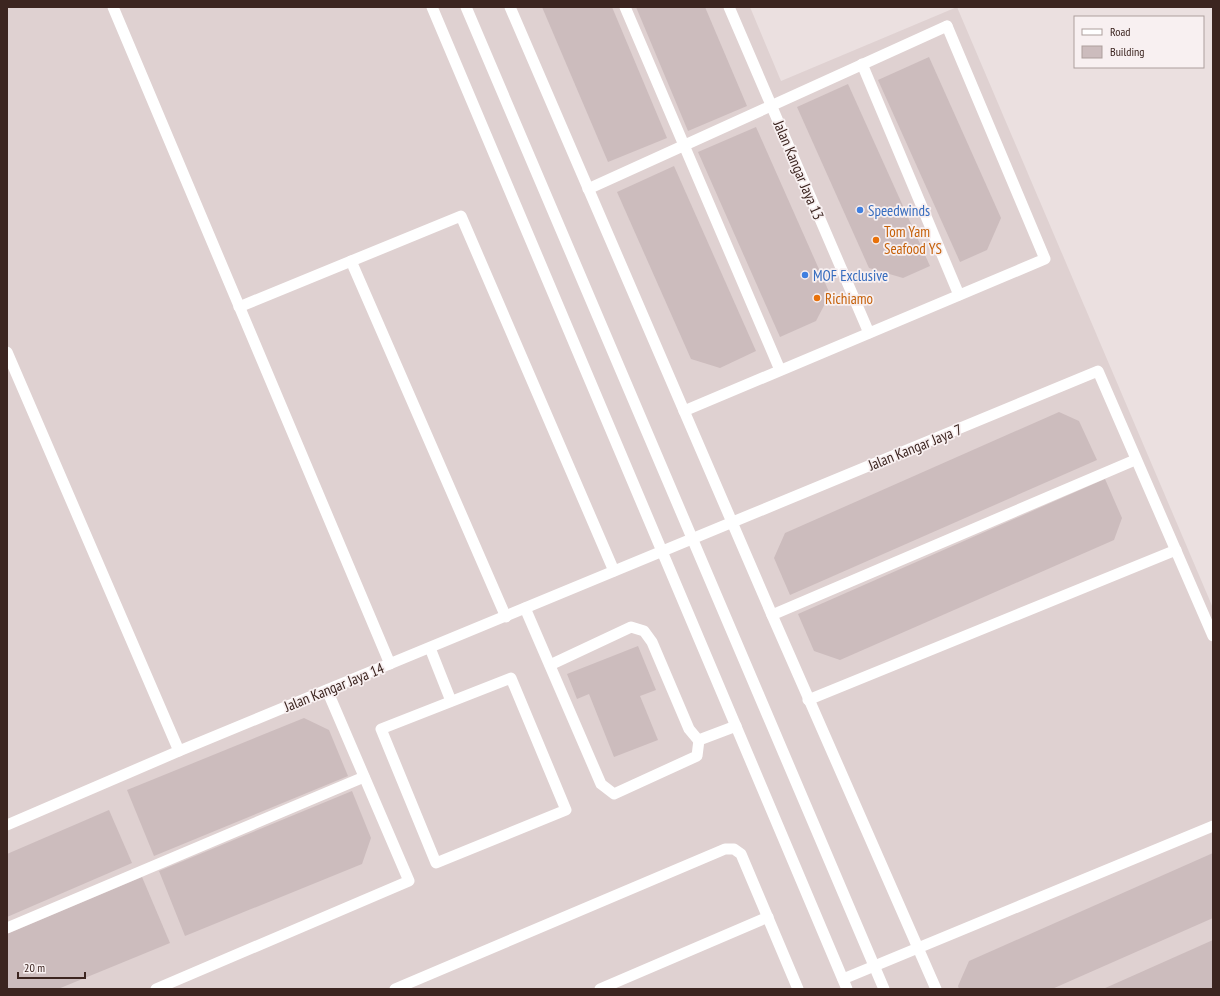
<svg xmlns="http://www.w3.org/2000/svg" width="1220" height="996" font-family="'PT Sans Narrow',sans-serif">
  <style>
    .built { fill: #dfd1d1 }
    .building { fill: #ccbcbd }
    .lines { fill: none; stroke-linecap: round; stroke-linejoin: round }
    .service { stroke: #fff; stroke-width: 11 }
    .minor { stroke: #fff; stroke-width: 11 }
    .shop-dot { fill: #3f7fe0; stroke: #f8f0f1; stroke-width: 1.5 }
    .food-dot { fill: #e8710a; stroke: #f8f0f1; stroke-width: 1.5 }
    .labels { text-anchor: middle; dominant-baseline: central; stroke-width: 3.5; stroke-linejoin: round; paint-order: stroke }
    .street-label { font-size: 15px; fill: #3c2520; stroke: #f8f0f1 }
    .shop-label { font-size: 15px; fill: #366cbe; stroke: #f8f0f1; text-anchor: start }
    .food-label { font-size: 15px; fill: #c56008; stroke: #f8f0f1; text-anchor: start }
  </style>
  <rect width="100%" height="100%" fill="#ebe0e0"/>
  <polygon class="built" points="7,7 750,7 781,81 957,7 1213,608 1213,989 7,989"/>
  <g class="building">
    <polygon points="542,7 612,7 667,138 608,162"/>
    <polygon points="636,7 705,7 747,106 688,131"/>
    <polygon points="929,57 1001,218 987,250 960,262 878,80"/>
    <polygon points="848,84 930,266 903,278 869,268 797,107"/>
    <polygon points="756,127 830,294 816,321 780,337 698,152"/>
    <polygon points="674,166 756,351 720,368 691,359 617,192"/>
    <polygon points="1059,412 1079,421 1097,460 790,595 774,558 785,533"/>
    <polygon points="1105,479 1122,518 1114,540 840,660 814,651 798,614"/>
    <polygon points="638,646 656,690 640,696 658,740 614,757 589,694 577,699 567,674"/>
    <polygon points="304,718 329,730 348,776 154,856 127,790"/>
    <polygon points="352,791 371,838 362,864 185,936 159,871"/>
    <polygon points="109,810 132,863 7,917 7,854"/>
    <polygon points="1213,853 1213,918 1052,989 959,989 958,986 969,961"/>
    <polygon points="142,877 170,943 58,989 7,989 7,934"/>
    <polygon points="1213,940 1213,989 1103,989"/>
  </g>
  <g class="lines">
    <g class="service">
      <polyline points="625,7 780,370"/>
      <polyline points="862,64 959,295"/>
      <polyline points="588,189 947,26"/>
      <polyline points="351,261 506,617"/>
      <polyline points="525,608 601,784 614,794 697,756 699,740 736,726"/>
      <polyline points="772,615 1135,460"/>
      <polyline points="430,648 451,701"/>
      <polyline points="550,665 631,627 644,631 652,642 689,729 699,741"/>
      <polygon points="511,678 566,810 436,863 381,729"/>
      <polyline points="7,928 364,777"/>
      <polyline points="395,989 725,849 734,849 741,854 798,989"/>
      <polyline points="600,989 768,917"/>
    </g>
    <g class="minor">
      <polyline points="113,7 390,664"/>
      <polyline points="432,7 847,989"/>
      <polyline points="466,7 884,989"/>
      <polyline points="510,7 772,615 936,989"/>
      <polyline points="729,7 869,333"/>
      <polyline points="239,307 461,216 614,571"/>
      <polyline points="7,352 179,751"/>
      <polyline points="684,411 1045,259 947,26"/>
      <polyline points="808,700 1176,550"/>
      <polyline points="7,825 179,751 1098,371 1213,636"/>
      <polyline points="843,979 1213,826"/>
      <polyline points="156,989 409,881 327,690"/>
    </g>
  </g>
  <g class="shop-dot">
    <circle cx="860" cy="210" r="4"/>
    <circle cx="805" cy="275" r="4"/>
  </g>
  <g class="food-dot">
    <circle cx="876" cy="240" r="4"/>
    <circle cx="817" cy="298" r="4"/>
  </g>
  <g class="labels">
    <g class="street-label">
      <text transform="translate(799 170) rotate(67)">Jalan Kangar Jaya 13</text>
      <text transform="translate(915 447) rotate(-22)">Jalan Kangar Jaya 7</text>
      <text transform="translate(334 687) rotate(-22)">Jalan Kangar Jaya 14</text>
    </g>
    <g class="shop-label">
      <text x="868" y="210">Speedwinds</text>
      <text x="813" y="275">MOF Exclusive</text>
    </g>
    <g class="food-label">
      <text x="884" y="231">Tom Yam<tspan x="884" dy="17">Seafood YS</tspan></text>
      <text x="825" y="298">Richiamo</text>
    </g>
  </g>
  <rect width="1220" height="996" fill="none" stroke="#3c2520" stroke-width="16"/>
  <rect x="1074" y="16" width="130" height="52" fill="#f8f0f1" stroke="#ad9f9d"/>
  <rect x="1082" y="29" width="20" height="6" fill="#ffffff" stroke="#ad9f9d"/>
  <text x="1110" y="36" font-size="12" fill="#3c2520">Road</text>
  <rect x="1082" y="46" width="20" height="12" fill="#ccbcbd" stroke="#ad9f9d"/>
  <text x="1110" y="56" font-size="12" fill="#3c2520">Building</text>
  <path d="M18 972v6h67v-6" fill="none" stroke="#3c2520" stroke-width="2"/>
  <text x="24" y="972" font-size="12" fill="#3c2520" stroke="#f8f0f1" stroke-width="3" paint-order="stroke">20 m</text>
</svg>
